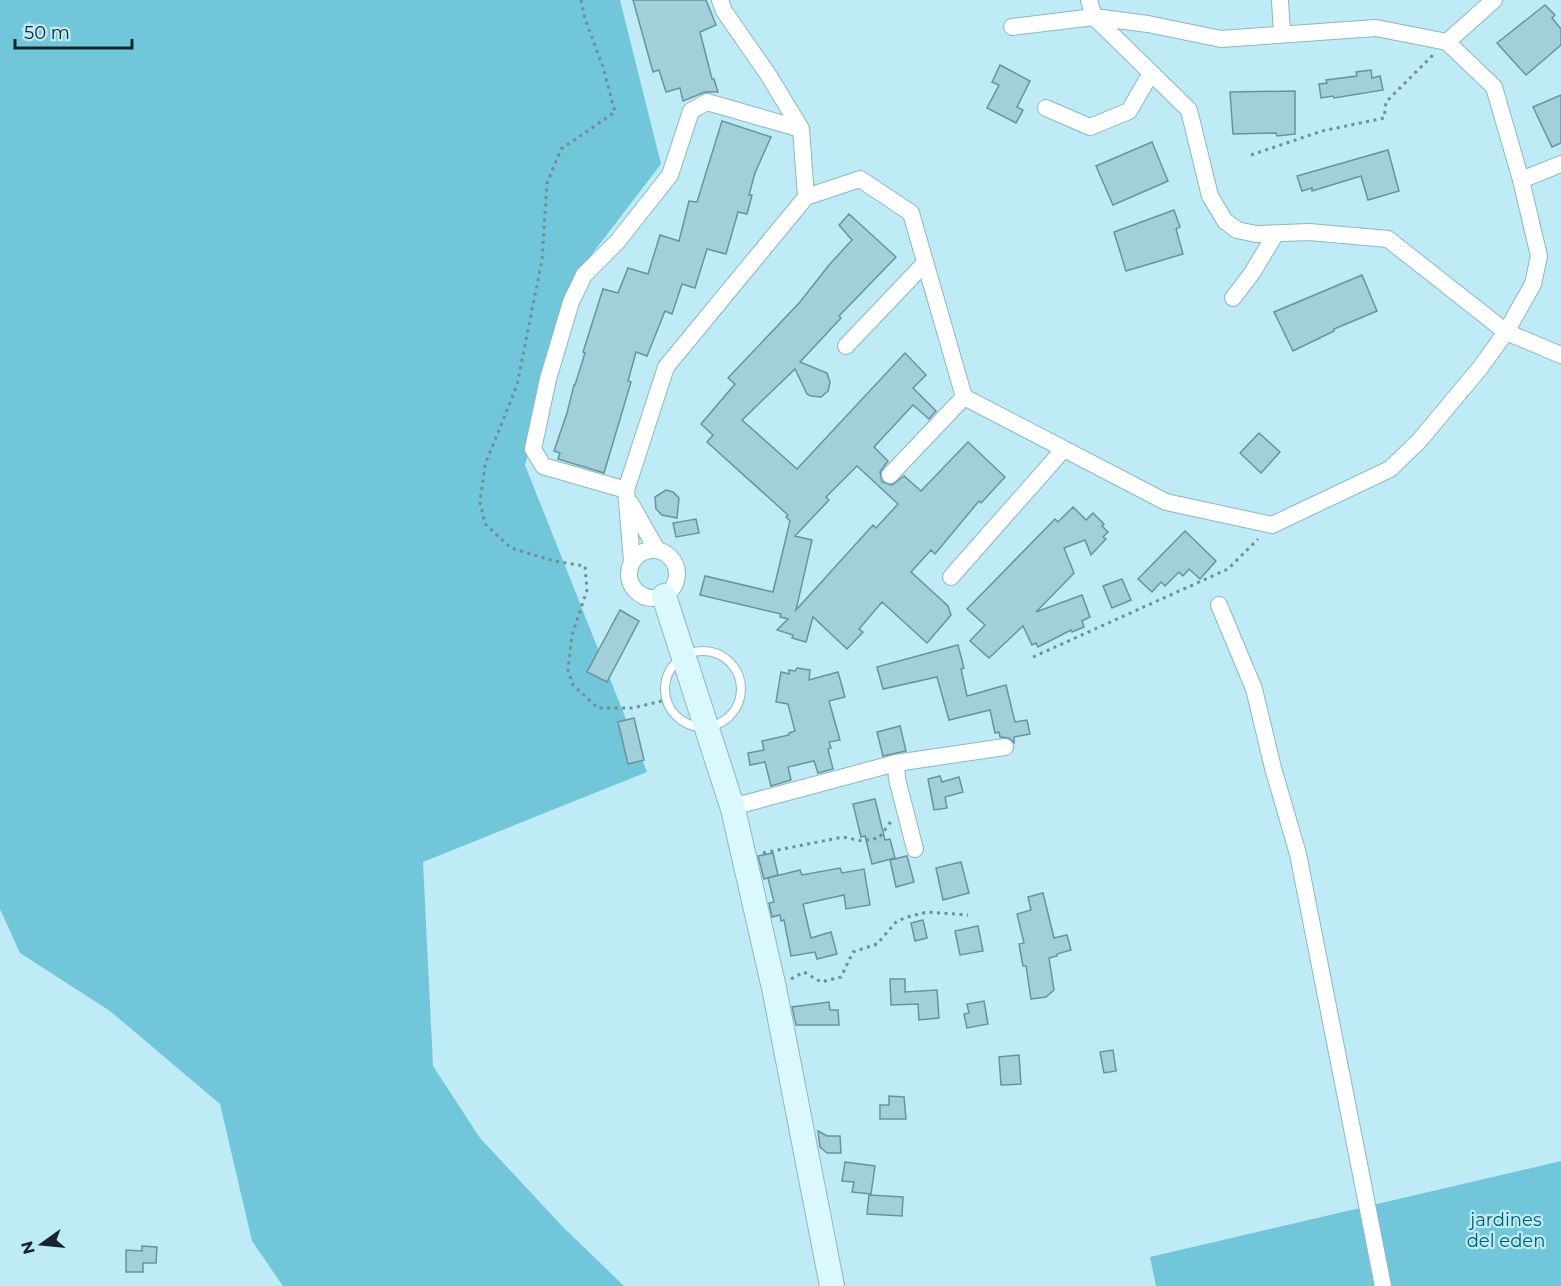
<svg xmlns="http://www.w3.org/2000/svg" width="1561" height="1286" font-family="Montserrat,sans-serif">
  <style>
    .green { fill: #71c6d9 }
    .building { fill: #a2cfd9; stroke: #69939e; stroke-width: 1.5; fill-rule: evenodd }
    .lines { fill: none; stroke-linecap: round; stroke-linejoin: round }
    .lane-casing { stroke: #8cb8c3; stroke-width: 10 }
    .street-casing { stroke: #8cb8c3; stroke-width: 18 }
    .secondary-casing { stroke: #8cb8c3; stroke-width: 26 }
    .path { stroke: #6f8f97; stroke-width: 3; stroke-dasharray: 3 4.5; stroke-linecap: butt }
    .lane { stroke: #fff; stroke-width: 8 }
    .street { stroke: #fff; stroke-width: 16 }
    .secondary { stroke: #daf8fe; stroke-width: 24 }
    .labels { text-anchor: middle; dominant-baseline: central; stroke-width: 4.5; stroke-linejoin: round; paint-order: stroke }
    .park-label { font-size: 18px; fill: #005f6f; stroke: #beebf6 }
  </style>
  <rect width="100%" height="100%" fill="#beebf6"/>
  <g class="green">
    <polygon points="0,0 620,0 661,164 579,271 525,465 647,772 423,862 433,1066 480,1138 563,1227 624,1286 283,1286 252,1241 220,1104 110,1011 20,953 0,909"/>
    <polygon points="1561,1161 1561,1286 1156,1286 1150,1257"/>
  </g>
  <g class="building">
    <polygon points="633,0 706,0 716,25 700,32 712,79 714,79 718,92 705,92 683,101 680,88 666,92 659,70 653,72"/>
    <polygon points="1545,5 1555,15 1552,18 1561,29 1561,45 1526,75 1497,43"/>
    <polygon points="1000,65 1030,81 1017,107 1023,110 1016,123 987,108 999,85 992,82"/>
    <polygon points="1371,70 1372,78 1380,76 1383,90 1334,98 1333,96 1321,98 1319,84 1327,83 1326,80 1357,76 1356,72"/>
    <polygon points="1295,91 1295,134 1277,136 1276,133 1233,134 1230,92"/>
    <polygon points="1561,95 1561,143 1552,147 1533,107"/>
    <polygon points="722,121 771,137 755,173 749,195 752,195 747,214 738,212 726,254 707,249 695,288 682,284 672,314 665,311 647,356 636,352 628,381 631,382 604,473 558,459 560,453 554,451 567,413 574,385 575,385 585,353 583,352 603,289 618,293 628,268 648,274 660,235 679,241 689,201 697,202"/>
    <polygon points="1152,142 1168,181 1113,205 1096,166"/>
    <polygon points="1388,150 1399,191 1368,200 1361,176 1312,191 1312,188 1302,191 1297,176"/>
    <polygon points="1174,210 1180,227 1176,229 1183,254 1126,271 1114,232"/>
    <path d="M849,214L896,257L839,316L841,318L800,362L827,373L830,382L828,391L821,397L811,396L807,394L795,369L742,420L797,469L905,353L926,375L913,388L936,411L929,419L913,405L874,447L888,461L880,472L882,482L892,485L904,476L921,491L968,442L1005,477L981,503L979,501L935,554L931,550L911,572L948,606L951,615L927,643L882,602L859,629L863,632L847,649L813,617L806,642L792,638L793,635L777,630L788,619L780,617L781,614L700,595L705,576L773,592L790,521L786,517L788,515L707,442L713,435L701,424L735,384L728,378L800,302L829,265L852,240L839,225ZM857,466L898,504L876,528L873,525L796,610L812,540L795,536L829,500L826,497Z"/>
    <polygon points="1362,275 1377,311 1334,329 1334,331 1293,351 1274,312"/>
    <polygon points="1259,433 1280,452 1261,473 1240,453"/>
    <polygon points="666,490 673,492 679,498 677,518 662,515 656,509 655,497"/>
    <polygon points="1073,507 1086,520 1093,513 1104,524 1102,526 1108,532 1103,537 1106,539 1091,555 1085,540 1064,548 1074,573 1036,612 1082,595 1090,617 1082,621 1084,627 1072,632 1071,630 1038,647 1036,643 1032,645 1023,626 989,658 970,641 985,625 967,609 1055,519 1058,522"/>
    <polygon points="696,519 699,533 676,537 673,523"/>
    <polygon points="1185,531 1216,561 1200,579 1189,569 1183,576 1179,572 1165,586 1161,582 1152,592 1138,579"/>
    <polygon points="1122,579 1131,600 1112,608 1103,586"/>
    <polygon points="620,610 639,621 607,682 587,672"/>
    <polygon points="958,645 964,668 961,669 967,696 1006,685 1015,722 1027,720 1030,734 1014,737 1014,743 1009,738 1000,737 999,732 995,733 990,710 949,720 937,677 883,689 877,667"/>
    <polygon points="797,668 810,670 809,680 838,672 845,697 829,701 840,740 829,742 831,748 828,749 833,769 818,773 814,761 788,767 791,780 771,786 765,762 750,765 748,753 764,750 762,741 789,735 789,733 795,731 788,704 776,702 781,672 789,674 789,670 795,671"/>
    <polygon points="634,718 644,760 628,764 618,722"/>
    <polygon points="900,726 906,751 883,756 877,732"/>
    <polygon points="940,776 942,782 959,777 963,792 945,797 947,808 934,810 928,779"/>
    <polygon points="875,799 885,840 890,839 895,858 872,864 865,836 861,837 853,804"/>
    <polygon points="773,853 778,875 764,879 758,856"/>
    <polygon points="907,856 914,882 896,887 890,860"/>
    <polygon points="961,862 969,893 943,900 936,868"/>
    <polygon points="840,868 842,873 864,869 870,905 846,909 844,895 803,904 811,938 831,932 837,954 817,959 815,952 791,956 784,920 781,921 780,915 772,917 769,903 774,902 768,878 800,870 802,875"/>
    <polygon points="1043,893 1054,938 1067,935 1071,950 1057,954 1057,956 1049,958 1054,990 1046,997 1031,999 1026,966 1023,966 1019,944 1024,943 1017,914 1031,910 1028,897"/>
    <polygon points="923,920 927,938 915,941 911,923"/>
    <polygon points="978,926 983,951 960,955 955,931"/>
    <polygon points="890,979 905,979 905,992 937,990 939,1018 919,1020 918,1004 891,1005"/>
    <polygon points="984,1001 988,1024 967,1028 964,1014 969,1013 967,1004"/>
    <polygon points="829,1002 830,1010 838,1010 839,1025 796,1025 792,1007"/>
    <polygon points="1113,1050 1116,1071 1104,1073 1100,1052"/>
    <polygon points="1019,1055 1021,1084 1001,1085 999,1057"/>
    <polygon points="889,1096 904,1097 906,1119 880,1119 880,1105 889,1105"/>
    <polygon points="818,1131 827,1136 840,1136 841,1153 827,1153 820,1147"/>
    <polygon points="845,1162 875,1166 871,1194 852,1192 854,1182 842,1181"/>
    <polygon points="869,1195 903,1197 902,1216 867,1214"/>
    <polygon points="142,1246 157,1247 156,1263 143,1263 143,1272 126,1272 126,1250 142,1251"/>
  </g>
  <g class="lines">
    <g class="lane-casing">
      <circle id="lane" cx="703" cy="689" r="38"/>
    </g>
    <g class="street-casing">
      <g id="street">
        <polyline points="720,0 724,11 769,76 801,129 806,197"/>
        <polyline points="1089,0 1094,17 1189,110 1210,196 1225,221 1237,230 1256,234 1309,232 1388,239 1506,332 1561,355"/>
        <polyline points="1280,0 1282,34"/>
        <polyline points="1447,42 1494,0"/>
        <polyline points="1046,108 1090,127 1129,111 1151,73"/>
        <polyline points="1521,180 1561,164"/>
        <polyline points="1233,298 1252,273 1275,235"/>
        <polyline points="846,346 925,263"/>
        <polyline points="890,475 964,397"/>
        <polyline points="626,490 543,466 533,449 548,379 571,302 584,275 617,242 670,175 691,111 707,102 801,129"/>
        <polyline points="631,504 657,550"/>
        <circle cx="653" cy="574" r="24"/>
        <polyline points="632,561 626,490 666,367 806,197 860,179 911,213 964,397 1166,502 1272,525 1390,469 1419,441 1480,368 1506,332 1533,284 1539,256 1521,180 1494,87 1447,42 1376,28 1221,39 1148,24 1094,17 1012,27"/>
        <polyline points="951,577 1063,450"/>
        <polyline points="1219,605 1254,689 1273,768 1298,854 1383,1286"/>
        <polyline points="896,763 897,779 915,849"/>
        <polyline points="732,807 896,763 1005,747"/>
      </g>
    </g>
    <g class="secondary-casing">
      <polyline id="secondary" points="664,596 733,809 774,988 832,1286"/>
    </g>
    <g class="path">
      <polyline points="581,0 585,19 603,67 615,112 561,149 547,183 542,260 517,385 485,465 480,502 485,524 511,548 554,561 585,566 587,590 572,635 568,670 573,685 598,708 633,708 666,700"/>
      <polyline points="1251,155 1322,131 1384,118 1386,102 1433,55"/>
      <polyline points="1033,657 1228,569 1258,539"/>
      <polyline points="763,853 843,837 862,841 879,838 892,820"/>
      <polyline points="791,979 804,972 821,982 841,977 853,952 877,944 897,921 911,916 927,912 968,915"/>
    </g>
    <use href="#lane" class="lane"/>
    <use href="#street" class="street"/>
    <use href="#secondary" class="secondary"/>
  </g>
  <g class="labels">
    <g class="park-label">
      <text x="1506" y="1220">jardines<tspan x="1506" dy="21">del eden</tspan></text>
    </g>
  </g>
  <g transform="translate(42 1244) rotate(255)" stroke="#beebf6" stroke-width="4.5" paint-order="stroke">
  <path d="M0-4.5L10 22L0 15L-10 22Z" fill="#14262a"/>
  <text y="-9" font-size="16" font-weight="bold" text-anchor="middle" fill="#14262a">N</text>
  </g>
  <path d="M15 39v9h117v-9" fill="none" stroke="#14262a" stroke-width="3"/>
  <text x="24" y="39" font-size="18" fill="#14262a" stroke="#beebf6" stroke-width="4.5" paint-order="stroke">50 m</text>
</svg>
